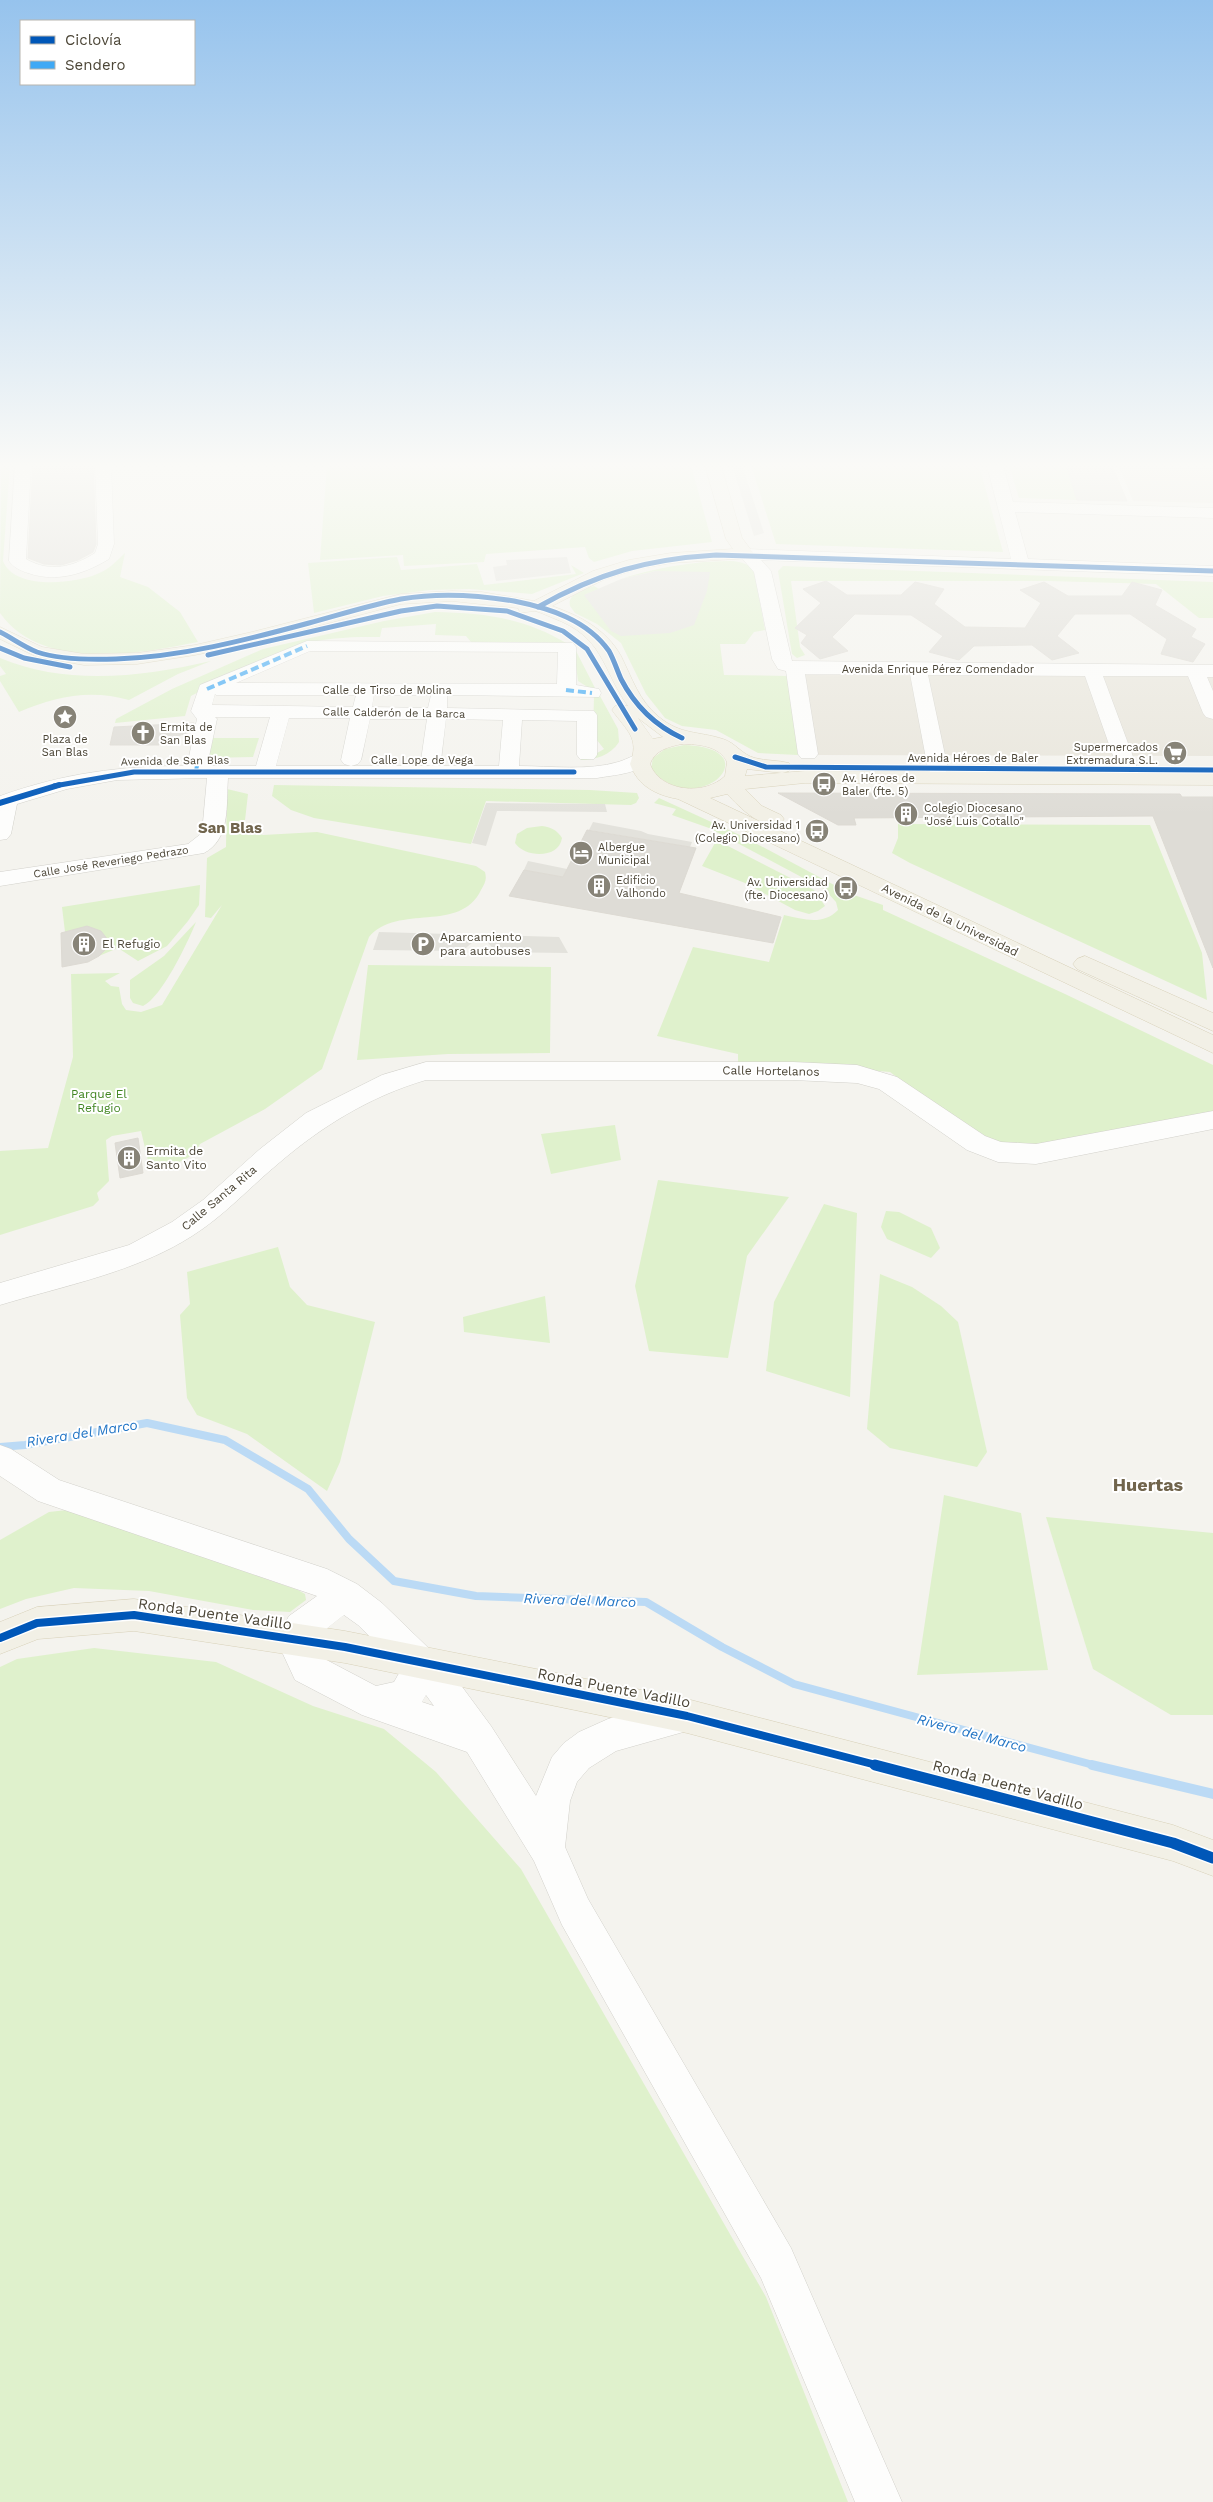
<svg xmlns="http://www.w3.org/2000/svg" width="1213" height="2502" font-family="'Work Sans',sans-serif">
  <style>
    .residential { fill: #e8e5db }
    .green { fill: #dff1cc }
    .parking { fill: #e3e2dc }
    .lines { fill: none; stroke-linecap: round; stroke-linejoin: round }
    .stream-far1 { stroke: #bbdaf5; stroke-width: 8 }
    .stream { stroke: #bbdaf5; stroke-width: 10 }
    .building { fill: #dedcd6; stroke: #dddad3 }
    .minor-casing { stroke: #d2d1cb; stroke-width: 1 }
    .major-casing { stroke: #d8d1b9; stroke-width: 1 }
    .minor { fill: #fdfdfc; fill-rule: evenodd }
    .major { fill: #f2f0e6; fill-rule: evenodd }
    .quiet { stroke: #3fa9f5; stroke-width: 4; stroke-dasharray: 8 4; stroke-linecap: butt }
    .cycleway-far3-casing { stroke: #fff; stroke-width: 7 }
    .cycleway-far2-casing { stroke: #fff; stroke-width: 9 }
    .cycleway-far1-casing { stroke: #fff; stroke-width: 11 }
    .cycleway-casing { stroke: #fff; stroke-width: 14 }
    .cycleway-far3 { stroke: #0057b8; stroke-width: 5 }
    .cycleway-far2 { stroke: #0057b8; stroke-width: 6 }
    .cycleway-far1 { stroke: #0057b8; stroke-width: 8 }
    .cycleway { stroke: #0057b8; stroke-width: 11 }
    .labels { text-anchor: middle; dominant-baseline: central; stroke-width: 4; stroke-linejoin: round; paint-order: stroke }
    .far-street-label { font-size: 11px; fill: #4c4637; stroke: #fff }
    .far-poi-label { font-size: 11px; fill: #4c4637; stroke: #fff; text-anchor: start }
    .street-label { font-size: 12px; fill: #4c4637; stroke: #fff }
    .poi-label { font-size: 12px; fill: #4c4637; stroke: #fff; text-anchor: start }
    .park-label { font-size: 12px; fill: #428622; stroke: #fff }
    .water-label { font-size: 14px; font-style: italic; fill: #2376c6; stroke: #fff }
    .far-district-label { font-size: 15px; font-weight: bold; fill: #71654d; stroke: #fff }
    .near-street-label { font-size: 15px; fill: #4c4637; stroke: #fff }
    .district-label { font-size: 18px; font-weight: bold; fill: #71654d; stroke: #fff }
  </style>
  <rect width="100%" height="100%" fill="#f4f3ee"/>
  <g class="residential">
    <polygon points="1119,466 1213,468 1213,503 1133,501"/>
    <polygon points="804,675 1213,676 1213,756 816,755"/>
  </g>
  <g class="green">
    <path d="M1,465H10L3,561C14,590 74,584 97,574C108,570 117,561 125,553L120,577L148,587L180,612L198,642C138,654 42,672 0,613Z"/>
    <polygon points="327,465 691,465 712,542 632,551 594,562 589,558 585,547 486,554 484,562 404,566 403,555 320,560"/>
    <polygon points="751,465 979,465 1003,552 776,544"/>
    <polygon points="1009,465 1066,465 1077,500 1019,498"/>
    <polygon points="397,557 401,570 477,564 484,585 576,574 571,565 584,573 532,594 469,589 430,590 383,596 314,613 308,563"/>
    <path d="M704,562C719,562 743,557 754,570L765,630L754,632L745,644H720L724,675L789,676L798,755L758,753L716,730L682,726L665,718L646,694L621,643L597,624L575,613L570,606C567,593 584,590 594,586L599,589L585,595L656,571L621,579C648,570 675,565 704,562Z"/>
    <polygon points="783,566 1213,582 1213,618 1199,618 1156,584 1048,581 791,581 800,647 805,655 797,658 792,654 778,571"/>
    <path d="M435,612C486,613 524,618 568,644L471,642L466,636L435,635L436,624L382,628L380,637C355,637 329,637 304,644C265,656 227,678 191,696L185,716L115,723L116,719L172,689L263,649L384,621Z"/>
    <polygon points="576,651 595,688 589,688 578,681 576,666 571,663"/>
    <path d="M0,658C67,686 142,677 211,661L178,674L129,700C91,689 55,696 19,712L0,681V676L6,674L0,666Z"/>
    <path d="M594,696H600L618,729L619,742C611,755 595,760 581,760V758L592,756L604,749L593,735Z"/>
    <polygon points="208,738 259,738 253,757 206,758"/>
    <path d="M684,745C773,748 697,823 651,769L653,758L665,749Z"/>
    <polygon points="274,785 590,790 637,793 639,798 636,803 631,805 486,801 471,844 314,818 291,810 272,796"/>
    <path d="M227,789L248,794L244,829L263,835L317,832L476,866L485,872C487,880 485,883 481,890C460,934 398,903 369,937L322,1069L265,1109L200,1144C192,1163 167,1165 150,1169L141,1131L112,1136L106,1140L109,1181L97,1193L99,1200L93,1206L0,1235V1151L48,1148L73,1057L71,974L120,973L105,981L111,986L119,987L122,1004L126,1010L141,1012L162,1005L222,905L211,918L205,917L207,858L226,847Z"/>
    <path d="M659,798L744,837L851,894L883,905V910L1065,994L1213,1065V1113L1055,1143L1013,1145L989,1140L949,1116L890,1072L776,1062L738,1063V1054L657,1036L693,947L769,962L784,915C803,919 823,926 838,910L836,902L824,889L709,828L672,815L676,809L654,803Z"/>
    <polygon points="898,824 1150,825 1202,953 1207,1000 910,863 892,853 898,838"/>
    <path d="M542,826C551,827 557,830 562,838C559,859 525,858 515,843L517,834L527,828Z"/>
    <polygon points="715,843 726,845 814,890 825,906 818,911 809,914 795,910 745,883 702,866"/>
    <polygon points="200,885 199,905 188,921 167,946 138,961 118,948 99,956 106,949 65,932 62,907"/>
    <path d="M196,922C188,942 162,997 143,1006L133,1003L130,998V980L164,956Z"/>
    <polygon points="368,965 551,967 550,1053 448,1054 357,1060"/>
    <polygon points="615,1125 621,1160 551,1174 541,1134"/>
    <polygon points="658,1180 789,1197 747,1256 728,1358 649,1351 635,1286"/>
    <polygon points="824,1204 857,1213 850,1397 766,1371 774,1302"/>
    <polygon points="886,1211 899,1212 931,1228 940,1248 931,1258 887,1239 881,1227"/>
    <polygon points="278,1247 290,1287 307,1305 375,1322 340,1462 327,1491 247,1434 197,1415 187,1398 180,1315 190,1304 187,1272"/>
    <polygon points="880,1274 912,1287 941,1306 958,1322 987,1452 977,1467 890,1448 867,1429"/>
    <polygon points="545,1296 550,1343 464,1332 463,1317"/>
    <polygon points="944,1495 1021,1513 1048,1670 917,1675"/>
    <polygon points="67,1510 298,1590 305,1594 306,1600 290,1612 253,1610 149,1591 74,1588 26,1599 0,1609 0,1540 49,1512"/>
    <polygon points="1046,1517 1213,1533 1213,1715 1171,1715 1093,1669"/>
    <polygon points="94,1648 216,1662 313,1706 384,1729 436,1772 521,1869 766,2297 848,2502 0,2502 0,1667 17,1659"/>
  </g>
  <g class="parking">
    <polygon points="732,465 742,465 764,533 754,536"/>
    <polygon points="567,557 571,573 496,581 493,567 507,565 506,560"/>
    <polygon points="656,571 710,572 707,591 694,625 670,633 621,636 611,631 584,595 621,579"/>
    <polygon points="486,803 605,804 607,812 497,811 486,846 472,843"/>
    <polygon points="593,822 641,831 648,834 692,842 690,847 589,830"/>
    <polygon points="528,861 567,869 563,877 524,870"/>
    <polygon points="379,932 559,937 568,953 496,952 484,938 478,938 462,951 373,950"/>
  </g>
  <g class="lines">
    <polyline class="stream-far1" points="0,1447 25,1445 147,1423 225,1440 308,1489 349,1539 394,1581 476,1596 646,1602 722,1647 794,1684 1097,1766"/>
    <polyline class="stream" points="1092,1765 1213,1794"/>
  </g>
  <g class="building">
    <polygon points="33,465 93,465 96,544 93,552 78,560 61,565 44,564 28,558"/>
    <polygon points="1066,465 1112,466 1127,501 1077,500"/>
    <polygon points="826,581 847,595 901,595 915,582 944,589 934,604 965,627 1025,628 1041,603 1020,590 1044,582 1068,596 1122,596 1132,582 1162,590 1155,605 1196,629 1191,637 1205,644 1193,662 1161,654 1167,639 1130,614 1075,614 1057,636 1079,653 1052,660 1032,645 974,646 959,660 929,652 943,636 911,615 855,614 832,637 848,651 820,659 801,643 807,635 795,628 821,603 803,589"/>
    <polygon points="194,723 193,731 159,742 159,745 110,745 114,727"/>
    <polygon points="778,793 1180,794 1182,797 1213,797 1213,968 1153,816 854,818 856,825 838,825"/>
    <polygon points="587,830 696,848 679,893 781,917 773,943 509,896 524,870 563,877"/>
    <polygon points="87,926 101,931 108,940 106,949 99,956 88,962 62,967 61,933"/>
    <polygon points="138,1138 143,1173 120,1178 115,1143"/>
  </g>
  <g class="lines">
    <g class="minor-casing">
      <g id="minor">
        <path d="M15,465H31L26,559C50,573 73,567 95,553L98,544L95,465H111L114,544L109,559C84,574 57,583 28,573C21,571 13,567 9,561Z"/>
        <polygon points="987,465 1003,465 1013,502 1213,508 1213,518 1015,512 1028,559 1213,566 1213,576 761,560 771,571 792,661 1213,665 1213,677 1207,677 1213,691 1213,719 1206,717 1203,713 1188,676 1103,676 1138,770 1135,774 1128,776 1121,774 1118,770 1085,676 928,675 948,769 945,773 938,775 931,773 928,769 910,674 805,674 818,754 815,758 801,758 798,754 786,671 778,669 772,659 754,572 738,554 740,550 746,549 1011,559"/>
        <path d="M307,641L573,643L576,647V685L599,689L601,693L599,697L447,695V708L594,711L597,715V755L594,759H580L577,755V721L522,720L519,766C551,766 588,771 618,762C629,759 636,752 648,755L651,759C641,774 613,775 597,778H228C226,804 231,839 204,853L0,886V872L188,844L202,833L207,778L117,780L67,789L17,804L11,834L7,839L0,840V796C65,773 119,766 187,766L197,719L191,711L200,685ZM310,651L558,652L557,684L236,683ZM215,694L216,695H356L353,707L212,705ZM374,695H431L428,708L372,707ZM215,717H270L256,766H207L217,719ZM289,718H350L341,760L344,764L351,766H276ZM370,719H427L421,760L424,764L431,766H351L358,764L361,760ZM446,719L503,720L499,766H431L438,764L441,760Z"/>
        <path d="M426,1062H793L857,1065L897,1077L985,1136L1001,1142L1036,1144L1213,1111V1129L1036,1164L998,1162L967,1150L879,1089L857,1083L793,1080H426C371,1096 322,1126 279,1163C250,1187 224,1216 192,1236C136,1272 63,1286 0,1305V1283L129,1245L172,1222L203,1200L260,1149L306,1113L382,1075Z"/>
        <path d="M0,1445L11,1449L59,1480L327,1569L357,1584L382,1603L446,1665L491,1726L536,1796L552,1757L564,1743L579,1732L608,1719L645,1707L682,1700L694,1705L699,1717L694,1729L616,1751L589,1768L577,1782L570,1801L565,1847L588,1899L791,2248L902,2502H855L761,2278L562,1925L534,1861L467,1752L362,1715L295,1680L276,1639L289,1616L317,1596L38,1501L0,1476ZM344,1615L358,1625L402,1668L394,1682L376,1686L319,1656L311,1641ZM426,1695L434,1706L422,1702Z"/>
      </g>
    </g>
    <g class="major-casing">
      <g id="major">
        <path d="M705,465H721L742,538L754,554L752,558L671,563L637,569L605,579L552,606C580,616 606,629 621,656C632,678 639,701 659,717C681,735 698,731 723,739C736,743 742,755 755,758C766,761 778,760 789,763L792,767L789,771L782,773L747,769L745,776L805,771L1213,773V785L805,783L745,789L762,806L781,815L784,819L781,823C759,829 741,808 727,794L710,798L1213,1035V1053L678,799C656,795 638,786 630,764C640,738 627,731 612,710L615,706H628C601,667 604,637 553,618C548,616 540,612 535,611C529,611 526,613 520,612L518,608L452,601L401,604L253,643L195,655L137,664L84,665L37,657L0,639V627L42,647L84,654L137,653L195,645L252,632L401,594L452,591L482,592L534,601L593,571L629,560L671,553L733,549L726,539ZM638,718L663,737L653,739ZM682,744C698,744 720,746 727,762L725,776C705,796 660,792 650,764C655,750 668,747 682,744Z"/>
        <polygon points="1085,956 1213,1013 1213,1031 1077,969 1073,964 1077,959"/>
        <polygon points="134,1599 345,1631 687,1699 1173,1825 1213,1840 1213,1876 1173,1861 687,1733 345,1663 134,1631 38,1639 0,1654 0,1622 37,1607"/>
      </g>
    </g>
    <use href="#minor" class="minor"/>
    <use href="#major" class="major"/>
    <g class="quiet">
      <polyline points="207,689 307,646"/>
      <polyline points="566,690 592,693"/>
      <polyline points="196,772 198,758"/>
    </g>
    <g class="cycleway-far3-casing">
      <g id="cycleway-far3">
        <path d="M538,607C598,573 648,559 716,555L1213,571"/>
        <path d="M0,632C12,638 24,647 37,652C61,660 90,660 116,659C181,657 246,640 309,623C339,615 370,605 401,599C436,593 478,595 514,601C549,608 587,620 609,651C614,660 617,670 621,679C635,706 654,725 682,738"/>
        <polyline points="0,648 24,658 70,667"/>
        <polyline points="208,655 401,611 437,606 507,611 563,631 587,649 635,729"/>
        <polyline points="735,757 766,767 1213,770"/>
        <polyline points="54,786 134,772 574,772"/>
      </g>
    </g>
    <g class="cycleway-far2-casing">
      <polyline id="cycleway-far2" points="0,803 59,785"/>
    </g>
    <g class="cycleway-far1-casing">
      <polyline id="cycleway-far1" points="0,1638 37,1623 134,1615 345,1647 687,1716 880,1766"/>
    </g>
    <g class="cycleway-casing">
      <polyline id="cycleway" points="875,1765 1173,1843 1213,1858"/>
    </g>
    <use href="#cycleway-far3" class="cycleway-far3"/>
    <use href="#cycleway-far2" class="cycleway-far2"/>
    <use href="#cycleway-far1" class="cycleway-far1"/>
    <use href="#cycleway" class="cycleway"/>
  </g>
  <linearGradient id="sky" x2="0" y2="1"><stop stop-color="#96c3ed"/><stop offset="0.57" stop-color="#fafaf7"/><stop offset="1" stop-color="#fafaf7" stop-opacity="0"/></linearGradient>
  <rect width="1213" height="816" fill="url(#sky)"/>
  <defs>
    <g id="sight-disc" transform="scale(1.25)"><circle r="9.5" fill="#878377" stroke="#fff"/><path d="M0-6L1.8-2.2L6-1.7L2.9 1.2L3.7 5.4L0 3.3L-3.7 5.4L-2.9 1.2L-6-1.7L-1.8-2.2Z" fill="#fff"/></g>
    <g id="church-disc" transform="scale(1.25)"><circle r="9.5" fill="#878377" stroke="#fff"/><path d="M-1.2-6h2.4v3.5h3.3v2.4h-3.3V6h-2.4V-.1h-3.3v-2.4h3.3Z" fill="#fff"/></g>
    <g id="supermarket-disc" transform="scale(1.25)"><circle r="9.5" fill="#878377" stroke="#fff"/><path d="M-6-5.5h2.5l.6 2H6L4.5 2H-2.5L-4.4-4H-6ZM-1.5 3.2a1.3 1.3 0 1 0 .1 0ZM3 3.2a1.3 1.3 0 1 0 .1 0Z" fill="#fff"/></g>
    <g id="bus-disc" transform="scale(1.25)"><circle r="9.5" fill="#878377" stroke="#fff"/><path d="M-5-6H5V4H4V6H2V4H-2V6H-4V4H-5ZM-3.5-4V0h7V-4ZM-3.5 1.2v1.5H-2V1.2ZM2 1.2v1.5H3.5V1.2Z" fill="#fff"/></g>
    <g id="building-disc" transform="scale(1.25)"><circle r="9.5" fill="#878377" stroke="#fff"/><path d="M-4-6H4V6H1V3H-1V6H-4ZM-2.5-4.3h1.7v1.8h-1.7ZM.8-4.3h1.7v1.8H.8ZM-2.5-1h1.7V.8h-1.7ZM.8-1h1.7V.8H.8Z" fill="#fff"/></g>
    <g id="hotel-disc" transform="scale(1.25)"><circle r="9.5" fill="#878377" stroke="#fff"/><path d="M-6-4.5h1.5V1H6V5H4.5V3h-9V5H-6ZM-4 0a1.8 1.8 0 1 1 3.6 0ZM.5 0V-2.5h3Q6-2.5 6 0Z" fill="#fff"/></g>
    <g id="parking-disc" transform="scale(1.25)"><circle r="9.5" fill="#878377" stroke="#fff"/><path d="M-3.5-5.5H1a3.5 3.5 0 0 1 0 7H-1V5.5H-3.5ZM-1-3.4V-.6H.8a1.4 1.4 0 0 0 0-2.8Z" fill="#fff"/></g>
  </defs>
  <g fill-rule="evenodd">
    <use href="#sight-disc" x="65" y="717"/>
    <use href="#church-disc" x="143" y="733"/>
    <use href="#supermarket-disc" x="1175" y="753"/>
    <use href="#bus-disc" x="824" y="784"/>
    <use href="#building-disc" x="906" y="814"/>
    <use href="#bus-disc" x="817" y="831"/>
    <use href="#hotel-disc" x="581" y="853"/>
    <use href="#building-disc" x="599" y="886"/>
    <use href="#bus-disc" x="846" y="888"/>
    <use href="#building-disc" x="84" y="944"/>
    <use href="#parking-disc" x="423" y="944"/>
    <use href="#building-disc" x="129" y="1158"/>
  </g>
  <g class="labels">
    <g class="far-street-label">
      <text x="938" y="669">Avenida Enrique Pérez Comendador</text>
      <text x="387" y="690">Calle de Tirso de Molina</text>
      <text transform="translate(394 713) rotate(1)">Calle Calderón de la Barca</text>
      <text x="973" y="758">Avenida Héroes de Baler</text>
      <text x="422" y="760">Calle Lope de Vega</text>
      <text transform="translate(175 761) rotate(-1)">Avenida de San Blas</text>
      <text transform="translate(111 862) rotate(-9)">Calle José Reveriego Pedrazo</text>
    </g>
    <g class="far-poi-label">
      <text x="160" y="727">Ermita de<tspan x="160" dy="13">San Blas</tspan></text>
      <text x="65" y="739" text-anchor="middle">Plaza de<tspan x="65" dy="13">San Blas</tspan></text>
      <text x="1158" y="747" text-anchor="end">Supermercados<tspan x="1158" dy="13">Extremadura S.L.</tspan></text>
      <text x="842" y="778">Av. Héroes de<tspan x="842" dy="13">Baler (fte. 5)</tspan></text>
      <text x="924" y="808">Colegio Diocesano<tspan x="924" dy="13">"José Luis Cotallo"</tspan></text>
      <text x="800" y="825" text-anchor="end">Av. Universidad 1<tspan x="800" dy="13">(Colegio Diocesano)</tspan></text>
      <text x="598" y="847">Albergue<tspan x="598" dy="13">Municipal</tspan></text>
      <text x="616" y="880">Edificio<tspan x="616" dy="13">Valhondo</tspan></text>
      <text x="828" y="882" text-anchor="end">Av. Universidad<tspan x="828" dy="13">(fte. Diocesano)</tspan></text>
    </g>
    <g class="street-label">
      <text transform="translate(950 920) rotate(26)">Avenida de la Universidad</text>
      <text transform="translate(771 1071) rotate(1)">Calle Hortelanos</text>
      <text transform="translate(219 1198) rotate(-40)">Calle Santa Rita</text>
    </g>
    <g class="poi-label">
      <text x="440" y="937">Aparcamiento<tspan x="440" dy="14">para autobuses</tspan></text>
      <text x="102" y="944">El Refugio</text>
      <text x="146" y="1151">Ermita de<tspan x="146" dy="14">Santo Vito</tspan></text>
    </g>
    <g class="park-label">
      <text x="99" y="1094">Parque El<tspan x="99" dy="14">Refugio</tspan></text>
    </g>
    <g class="water-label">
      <text transform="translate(82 1433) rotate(-9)">Rivera del Marco</text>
      <text transform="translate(580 1600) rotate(2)">Rivera del Marco</text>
      <text transform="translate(972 1733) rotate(15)">Rivera del Marco</text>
    </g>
    <g class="far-district-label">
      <text x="230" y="828">San Blas</text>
    </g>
    <g class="near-street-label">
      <text transform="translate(215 1614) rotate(8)">Ronda Puente Vadillo</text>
      <text transform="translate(614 1688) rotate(11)">Ronda Puente Vadillo</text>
      <text transform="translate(1008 1785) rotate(15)">Ronda Puente Vadillo</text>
    </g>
    <g class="district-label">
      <text x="1148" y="1484">Huertas</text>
    </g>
  </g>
  <rect x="20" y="20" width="175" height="65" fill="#ffffff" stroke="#b7b5af"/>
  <rect x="30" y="36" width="25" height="8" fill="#0057b8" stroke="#b7b5af"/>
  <text x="65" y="45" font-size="15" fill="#4c4637">Ciclovía</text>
  <rect x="30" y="61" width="25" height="8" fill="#3fa9f5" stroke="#b7b5af"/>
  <text x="65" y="70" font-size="15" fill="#4c4637">Sendero</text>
</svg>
